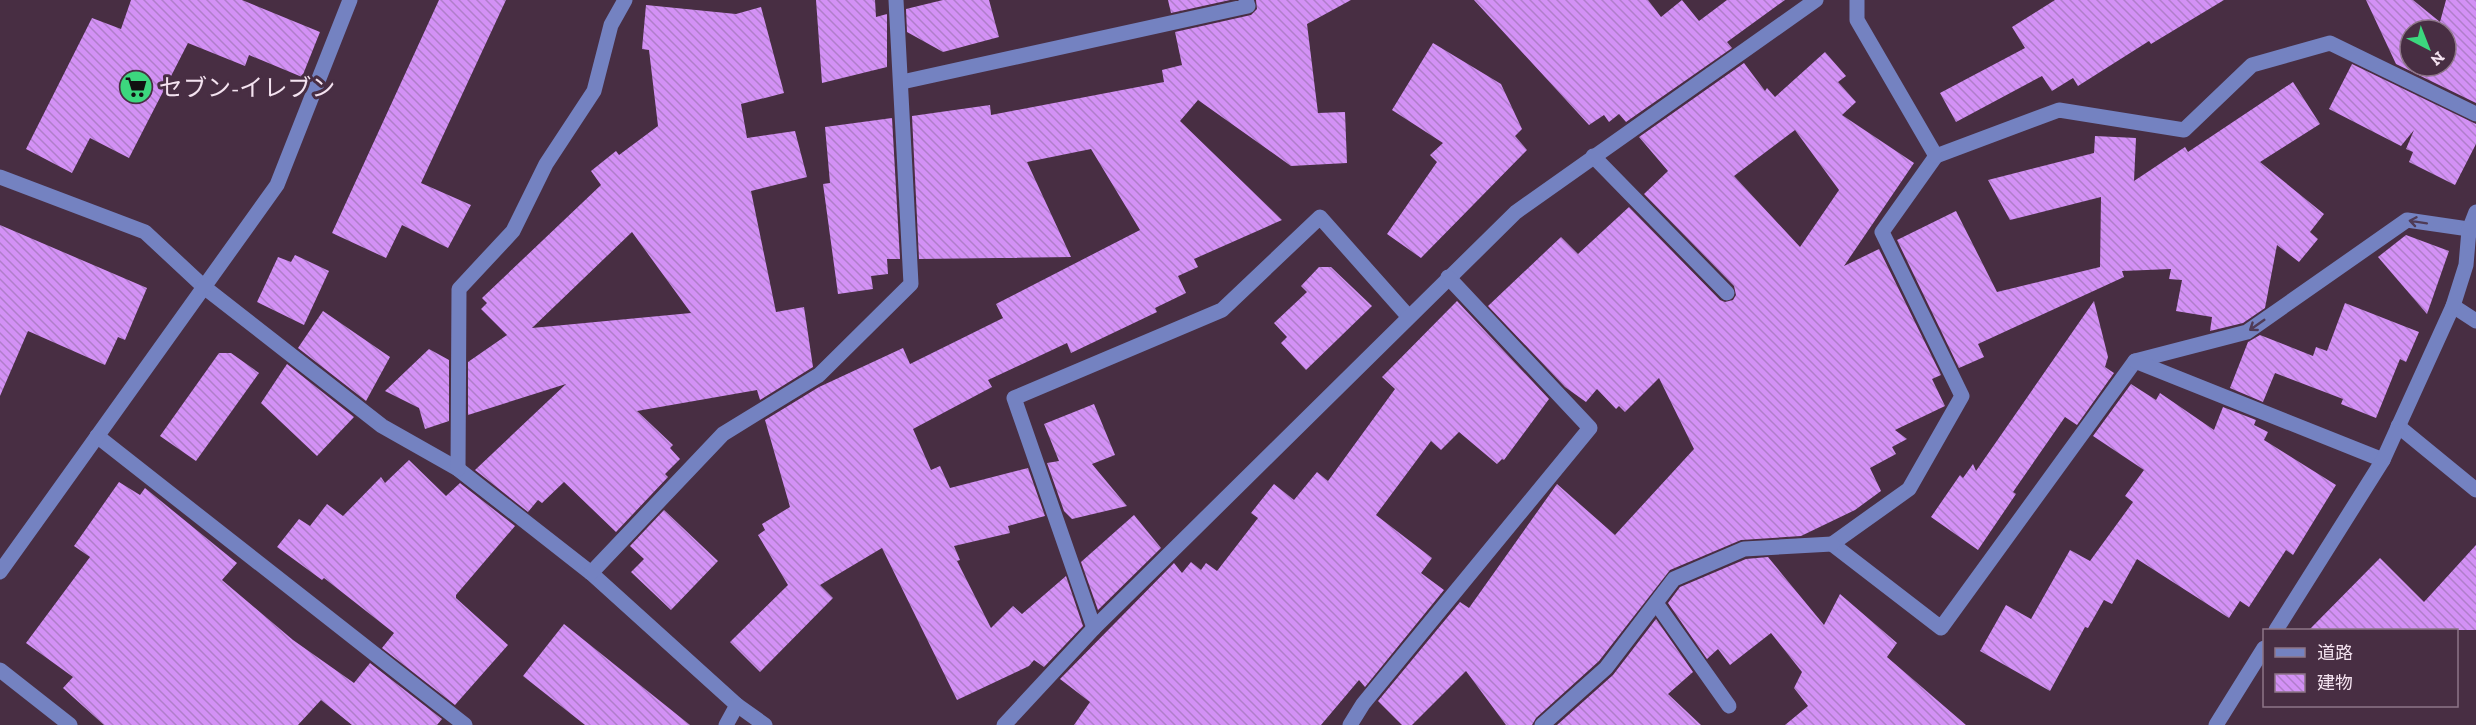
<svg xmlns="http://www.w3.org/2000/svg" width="2476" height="725" font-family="'Zilla Slab','Noto Sans JP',serif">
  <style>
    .building { fill: url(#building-back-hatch); fill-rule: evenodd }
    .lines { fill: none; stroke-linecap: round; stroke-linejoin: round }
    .minor { stroke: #7482c1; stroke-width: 15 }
    .oneway { stroke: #4f3b56 }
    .labels { text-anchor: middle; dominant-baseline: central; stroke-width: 6; stroke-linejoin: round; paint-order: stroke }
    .poi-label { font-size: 24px; fill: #f4e3f0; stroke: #482e43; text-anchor: start }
  </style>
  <defs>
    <pattern id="building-back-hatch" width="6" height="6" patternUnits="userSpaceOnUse" patternTransform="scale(1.5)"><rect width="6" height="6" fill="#d391f5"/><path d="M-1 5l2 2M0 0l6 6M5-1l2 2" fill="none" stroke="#b07eca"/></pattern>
  </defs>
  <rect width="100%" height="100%" fill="#482e43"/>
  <g class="building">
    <polygon points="131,0 242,0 320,32 302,77 249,55 245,66 188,43 129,158 90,138 72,173 26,149 92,18 121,29"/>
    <polygon points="439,0 506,0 421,183 471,205 448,248 402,225 386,258 332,233"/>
    <polygon points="816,0 875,0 876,17 887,14 887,67 822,83"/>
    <polygon points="943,0 989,0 999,37 943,52 907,32 906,9"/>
    <polygon points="1168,0 1230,0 1171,13"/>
    <polygon points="1256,0 1351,0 1307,24 1318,113 1345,112 1347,163 1291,166 1198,100 1180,121 1282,220 1194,259 1198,267 1178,276 1186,293 1155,308 1157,312 1071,353 1067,343 988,380 992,387 913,429 931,470 940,466 950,488 1028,468 1045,516 1008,526 1010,533 954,546 960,560 957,561 991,628 1013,606 1022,614 1066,576 1083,626 1044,667 1034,660 1029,666 957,700 882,548 820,585 833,598 760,672 730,642 788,585 758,535 765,530 762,524 790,507 765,420 819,387 903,348 910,364 1003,318 996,304 1140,230 1091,149 1027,162 1071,257 919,259 912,116 990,105 991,115 1164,82 1162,70 1182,65 1175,32 1251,15 1257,9"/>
    <polygon points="1474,0 1648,0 1661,17 1682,0 1699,21 1727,0 1785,0 1727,42 1732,48 1626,122 1619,114 1609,122 1604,115 1589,125"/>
    <polygon points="2055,0 2224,0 2151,44 2149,41 2078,86 2073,78 2052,91 2042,76 1956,122 1940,93 2025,48 2012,27"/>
    <path d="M2366,0H2413L2440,22L2446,0H2476V103L2396,64ZM2410,30H2446V66H2410Z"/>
    <path d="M646,5L736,14L761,7L784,93L741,104L747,138L795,131L807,177L751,191L776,312L804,307L813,367L760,400L757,390L637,411L673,445L670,448L680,459L665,474L668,477L616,532L564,482L542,503L538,500L528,512L475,470L566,384L468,415V362L507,335L481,309L487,303L482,298L601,185L591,171L616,151L619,155L658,126L649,50L642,49ZM632,232L691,313L532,328Z"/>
    <polygon points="1433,43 1501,84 1522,129 1515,136 1527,150 1421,258 1387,234 1437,162 1430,155 1443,143 1392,110"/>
    <path d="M1825,52L1846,76L1838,82L1856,102L1842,115L1914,163L1844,266L1879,249L1941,375L1932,379L1945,406L1895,430L1907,439L1892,447L1896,454L1870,468L1881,491L1855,510L1801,536L1741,540L1670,570L1599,661L1536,718L1532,725H1506L1466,671L1412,725H1402L1378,701L1460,602L1469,608L1557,484L1615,535L1694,449L1659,378L1625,412L1619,406L1616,409L1597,389L1586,402L1565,387L1488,306L1561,237L1578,254L1629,207L1720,300L1725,302L1733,300L1736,295L1734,286L1644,194L1668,171L1639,137L1744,63L1765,91L1767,88L1775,97ZM1795,130L1839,190L1800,247L1734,176Z"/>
    <polygon points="2352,64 2476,124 2476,144 2455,185 2409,162 2413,152 2406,149 2414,130 2401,146 2329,109"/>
    <polygon points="2293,82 2320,124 2260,162 2324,214 2310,232 2318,239 2299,262 2277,245 2265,308 2243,323 2210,331 2212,317 2176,311 2182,280 2169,279 2171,269 2122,271 2124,277 1978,344 1984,357 1959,368 1897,240 1956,211 1997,292 2100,267 2101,197 2010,220 1988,180 2094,153 2095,136 2136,138 2134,181 2185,147 2188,152"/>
    <polygon points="892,118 900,259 887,259 888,274 871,276 873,289 838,294 823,184 830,183 825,127"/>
    <polygon points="0,225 147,288 125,340 118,337 105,365 28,331 0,396"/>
    <polygon points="2406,235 2449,251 2427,314 2378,257"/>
    <polygon points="295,255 329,271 304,325 257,302 278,257 291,262"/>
    <polygon points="1319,267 1331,267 1372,306 1306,370 1281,343 1287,337 1274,323 1307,292 1301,286"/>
    <polygon points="1457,301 1549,399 1504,460 1502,459 1497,464 1459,432 1441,450 1431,441 1376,515 1432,558 1421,573 1444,590 1365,687 1359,680 1321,725 1074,725 1090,702 1060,679 1174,563 1182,573 1191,562 1201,570 1206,563 1217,571 1258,518 1251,513 1274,484 1294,500 1317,472 1328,481 1395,389 1382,377"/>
    <polygon points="2094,301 2108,357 2105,367 2114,373 2077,425 2065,417 2013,492 2016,494 1978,550 1931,517 1960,475 1963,478 1973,464 1976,471"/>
    <polygon points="2345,303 2419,332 2406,362 2400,359 2376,418 2341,404 2343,399 2275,373 2263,402 2230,388 2248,342 2260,335 2313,356 2316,347 2327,351"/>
    <polygon points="323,311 390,357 366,401 298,348"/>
    <polygon points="429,349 449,360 449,421 425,429 419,408 385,391"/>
    <polygon points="219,353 231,353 259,373 196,461 160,436"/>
    <polygon points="287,364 354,417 317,456 261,403"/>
    <polygon points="2131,384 2156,400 2160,393 2214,430 2223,407 2256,420 2254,425 2268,432 2264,440 2336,485 2293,555 2286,550 2249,607 2240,601 2229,618 2137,559 2112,604 2104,600 2088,628 2085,627 2050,691 1980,651 2006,605 2031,619 2070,550 2090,561 2133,502 2125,496 2144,470 2093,436"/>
    <polygon points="1094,404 1115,455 1092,464 1127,506 1072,519 1064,511 1047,463 1059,461 1044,424"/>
    <polygon points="409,460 446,496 460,483 515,526 456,595 456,598 508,645 455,705 382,648 394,633 324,578 322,580 277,547 299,519 310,526 327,504 343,516 381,477 385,483"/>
    <polygon points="119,482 140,495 145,488 237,563 222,580 293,640 354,683 370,663 442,719 437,725 352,725 321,700 298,725 104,725 63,688 73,677 26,643 90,557 74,546"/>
    <polygon points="664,510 718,561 671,610 631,572 644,559 630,546"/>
    <polygon points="1134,515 1161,548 1098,610 1081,562"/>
    <polygon points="2476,545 2476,630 2309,630 2380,558 2424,602"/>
    <polygon points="1768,557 1824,625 1840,594 1897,643 1887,657 1966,725 1785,725 1808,706 1794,688 1802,672 1771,633 1730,665 1718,649 1707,659 1668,603 1680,587 1746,559"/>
    <polygon points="1656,619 1693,672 1668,694 1701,725 1557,725 1613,675"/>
    <polygon points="564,624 690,725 585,725 523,676"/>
  </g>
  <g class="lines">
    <g class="minor">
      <polyline points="1857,0 1857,20 1936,156 1882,232 1962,396 1909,489 1832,544 1941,628 2135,361 2247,332 2407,220 2476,230"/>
      <polyline points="902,82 1248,6 1246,0"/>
      <polyline points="1593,156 1727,293"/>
      <polyline points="1936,156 2059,110 2184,130 2252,65 2330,43 2476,114"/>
      <polyline points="0,177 145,232 204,287 382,426 458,469 591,573 737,705 765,725"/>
      <polyline points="2453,306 2476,321"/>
      <polyline points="2135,361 2383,460"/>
      <polyline points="2398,426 2476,490"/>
      <polyline points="97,436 465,725"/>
      <polyline points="458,469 459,289 513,231 546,164 594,91 611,25 625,0"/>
      <polyline points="0,572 277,185 350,0"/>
      <polyline points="591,573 723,434 819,375 911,284 896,0"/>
      <polyline points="1656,603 1729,706"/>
      <polyline points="1094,628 1014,398 1222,310 1320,217 1408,316"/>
      <polyline points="2276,630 2383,460 2453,306 2466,265 2469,230 2476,212"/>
      <polyline points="0,670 70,725"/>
      <polyline points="726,725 737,705"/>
      <polyline points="1004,725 1094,628 1516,212 1816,0"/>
      <polyline points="1350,725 1363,704 1590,428 1448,277"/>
      <polyline points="1542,725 1606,668 1674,579 1744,549 1832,544"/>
      <polyline points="2216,725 2264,648"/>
    </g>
  </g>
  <defs><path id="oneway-shaft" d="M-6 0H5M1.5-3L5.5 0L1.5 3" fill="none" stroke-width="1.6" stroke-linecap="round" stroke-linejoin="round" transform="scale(1.5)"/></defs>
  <g class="oneway">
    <use href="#oneway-shaft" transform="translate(2418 222) rotate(-171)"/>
    <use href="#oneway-shaft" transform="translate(2257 325) rotate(145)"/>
  </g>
  <defs>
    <g id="supermarket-disc" transform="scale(1.725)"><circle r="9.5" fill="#3cd77e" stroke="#482e43"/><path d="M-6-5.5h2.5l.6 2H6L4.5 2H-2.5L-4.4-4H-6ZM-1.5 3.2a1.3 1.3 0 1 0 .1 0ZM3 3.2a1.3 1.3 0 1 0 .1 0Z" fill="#111"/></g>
  </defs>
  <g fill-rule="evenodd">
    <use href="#supermarket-disc" x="136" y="87"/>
  </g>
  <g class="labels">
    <g class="poi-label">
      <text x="159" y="87">セブン-イレブン</text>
    </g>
  </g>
  <rect x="2263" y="629" width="195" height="78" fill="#482e43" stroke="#8d7688" stroke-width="1.5"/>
  <rect x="2275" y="648" width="30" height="9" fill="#7482c1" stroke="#8d7688" stroke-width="1.5"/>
  <text x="2317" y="659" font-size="18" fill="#f4e3f0">道路</text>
  <rect x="2275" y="674" width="30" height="18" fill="url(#building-back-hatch)" stroke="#8d7688" stroke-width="1.5"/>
  <text x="2317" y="689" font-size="18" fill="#f4e3f0">建物</text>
  <g transform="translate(2428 48) rotate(138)"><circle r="28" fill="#482e43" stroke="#8d7688" stroke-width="1.5"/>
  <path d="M0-4.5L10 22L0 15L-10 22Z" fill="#3cd77e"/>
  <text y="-9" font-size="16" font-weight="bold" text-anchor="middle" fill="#f4e3f0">N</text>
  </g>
</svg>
